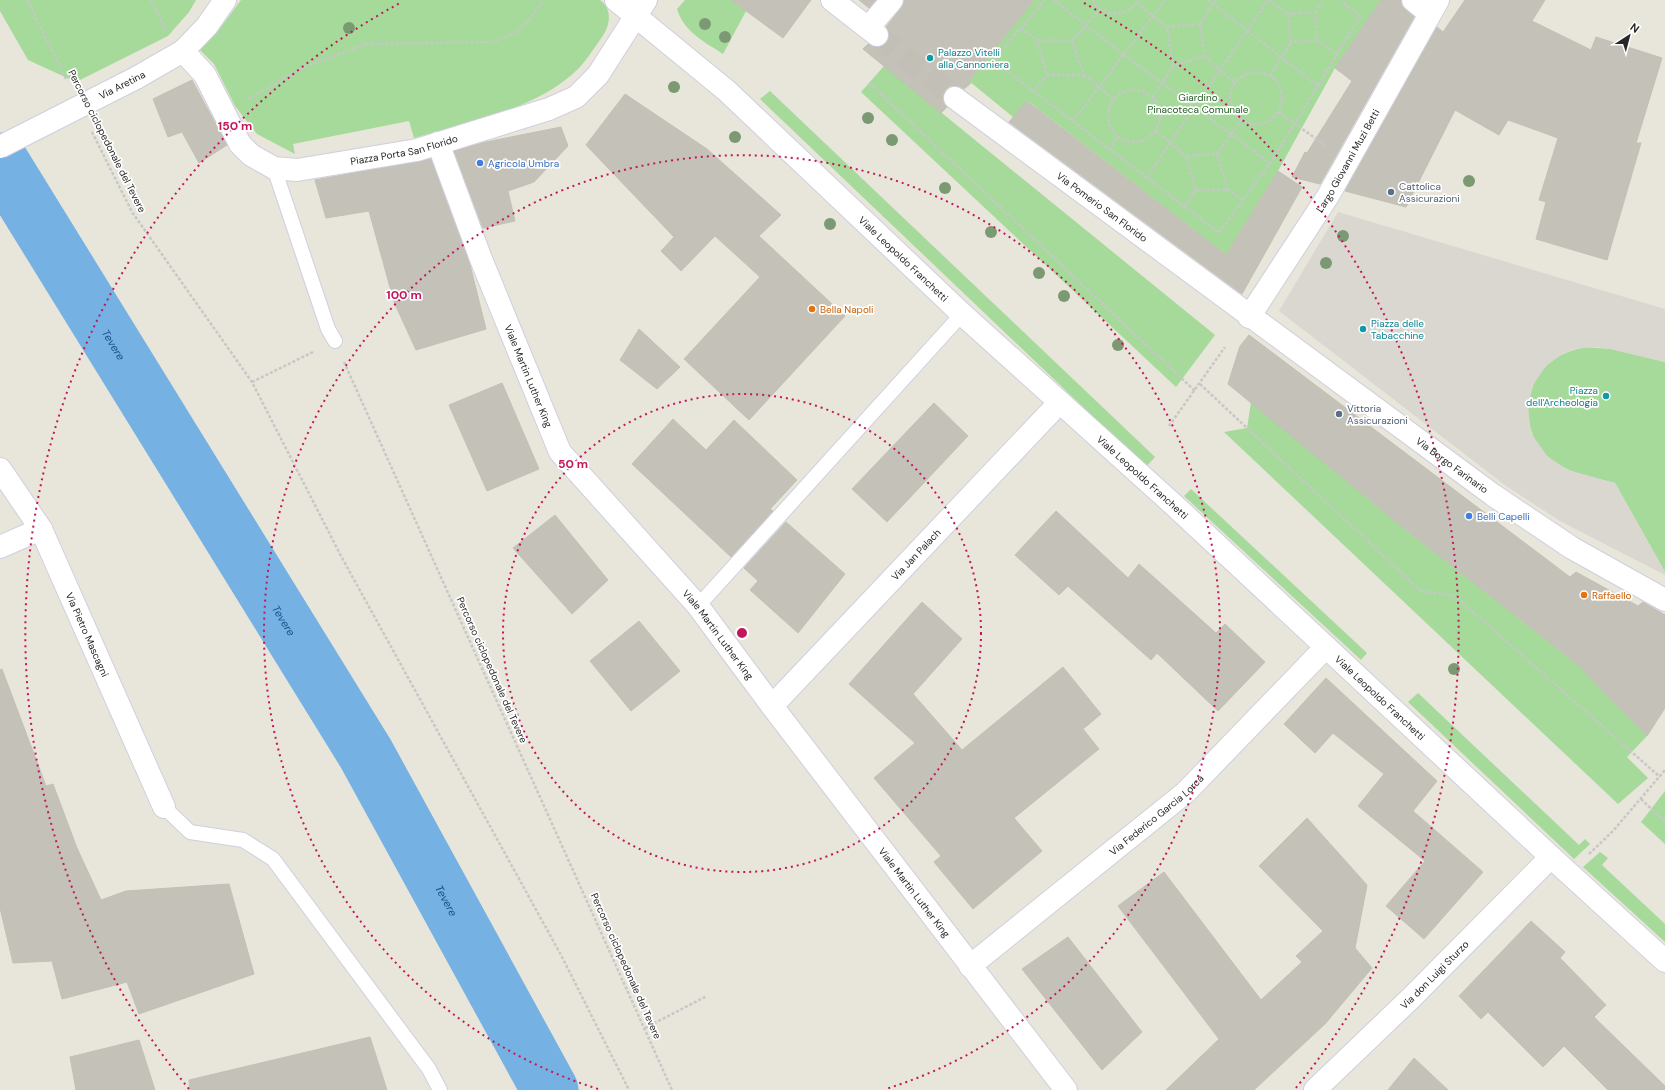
<svg xmlns="http://www.w3.org/2000/svg" width="1665" height="1090" font-family="'DM Sans',sans-serif">
  <style>
    .green { fill: #a5da9b }
    .plaza { fill: #d9d7d0 }
    .lines { fill: none; stroke-linecap: round; stroke-linejoin: round }
    .river { stroke: #75b1e2; stroke-width: 57 }
    .building { fill: #c4c1b9; stroke: #c3c0b4 }
    .minor-tunnel { stroke: #c1bfb6; stroke-width: 22; stroke-dasharray: 22 11; stroke-linecap: butt }
    .service-casing { stroke: #cfcfdf; stroke-width: 16 }
    .minor-casing { stroke: #cfcfdf; stroke-width: 24 }
    .secondary-casing { stroke: #cfcfdf; stroke-width: 24 }
    .path { stroke: #c7c7c7; stroke-width: 2.5; stroke-dasharray: 3 2; stroke-linecap: butt }
    .service { stroke: #fff; stroke-width: 14 }
    .minor { stroke: #fff; stroke-width: 22 }
    .secondary { stroke: #fff; stroke-width: 22 }
    .secondary-bridge-casing { stroke: #cfcfdf; stroke-width: 24; stroke-linecap: butt }
    .secondary-bridge { stroke: #fff; stroke-width: 22 }
    .tree { fill: #7b9a73 }
    .ring { fill: none; stroke: #c2185b; stroke-width: 2; stroke-dasharray: 2 4 }
    .culture-dot { fill: #0f9aa8; stroke: #fff; stroke-width: 1.5 }
    .shop-dot { fill: #3f7fe0; stroke: #fff; stroke-width: 1.5 }
    .service-dot { fill: #5c6f8a; stroke: #fff; stroke-width: 1.5 }
    .food-dot { fill: #e8710a; stroke: #fff; stroke-width: 1.5 }
    .labels { text-anchor: middle; dominant-baseline: central; stroke-width: 3.5; stroke-linejoin: round; paint-order: stroke }
    .culture-label { font-size: 10px; fill: #0d838f; stroke: #fff; text-anchor: start }
    .street-label { font-size: 10px; fill: #272727; stroke: #fff }
    .park-label { font-size: 10px; fill: #215c1f; stroke: #fff }
    .shop-label { font-size: 10px; fill: #366cbe; stroke: #fff; text-anchor: start }
    .service-label { font-size: 10px; fill: #4e5e75; stroke: #fff; text-anchor: start }
    .food-label { font-size: 10px; fill: #c56008; stroke: #fff; text-anchor: start }
    .water-label { font-size: 11px; font-style: italic; fill: #194e89; stroke: #fff }
    .centre { fill: #c2185b; stroke: #fff; stroke-width: 2 }
    .ring-label { font-size: 12px; text-anchor: middle; font-weight: bold; fill: #c2185b; stroke: #fff; stroke-width: 3.5; stroke-linejoin: round; paint-order: stroke }
  </style>
  <rect width="100%" height="100%" fill="#e8e5da"/>
  <g class="green">
    <polygon points="0,0 196,0 189,12 168,36 76,82 28,60 0,11"/>
    <path d="M241,0H600C613,9 610,26 602,37C594,48 587,60 578,69C536,110 468,122 414,138L409,121L293,144L295,154L257,134L235,106L214,64L200,50L218,31Z"/>
    <path d="M685,0H731L746,11L723,54C705,42 684,32 677,9Z"/>
    <polygon points="1034,0 1381,0 1335,68 1278,171 1226,255 1028,101 1013,117 969,81"/>
    <polygon points="884,66 1215,335 1176,387 861,92"/>
    <polygon points="770,91 1155,457 1146,467 760,99"/>
    <path d="M1585,347L1611,349L1665,362V572L1615,483C1591,477 1565,473 1547,456C1522,433 1522,389 1547,365C1557,355 1571,350 1585,347Z"/>
    <polygon points="1251,402 1400,525 1577,664 1647,736 1627,757 1648,778 1618,804 1224,432 1247,428"/>
    <polygon points="1191,489 1367,653 1361,660 1184,496"/>
    <polygon points="1418,693 1579,845 1585,839 1590,844 1574,859 1408,702"/>
    <polygon points="1665,791 1665,844 1641,822"/>
    <polygon points="1600,852 1608,858 1602,865 1665,924 1665,942 1583,867"/>
  </g>
  <polygon class="plaza" points="1338,212 1665,309 1665,362 1611,349 1595,347 1575,349 1564,353 1546,366 1533,385 1528,408 1531,433 1547,456 1568,470 1615,483 1665,572 1665,575 1560,521 1506,486 1279,311"/>
  <g class="lines">
    <path class="river" id="s1" d="M0,161L366,754L550,1090"/>
  </g>
  <g class="building">
    <polygon points="731,0 811,0 783,38"/>
    <polygon points="859,0 876,0 869,8"/>
    <polygon points="904,0 1034,0 969,81 971,83 964,89 956,86 950,86 945,90 943,97 947,107 941,113 863,49 868,44 876,47 882,46 887,43 889,36 886,27 901,8"/>
    <polygon points="1381,0 1401,0 1405,9 1414,17 1320,184 1292,177 1305,152 1307,153 1352,81 1335,68"/>
    <polygon points="1465,0 1545,0 1532,21 1591,50 1596,37 1662,58 1636,143 1641,143 1607,260 1536,239 1546,202 1539,200 1558,138 1508,120 1499,135 1455,110 1406,207 1345,191 1437,27 1443,32"/>
    <polygon points="192,80 227,145 199,163 182,132 168,137 153,99"/>
    <polygon points="625,94 707,149 781,215 759,236 845,316 749,420 684,359 760,277 715,236 681,271 661,251 674,237 586,145"/>
    <polygon points="1027,101 1226,255 1278,171 1302,187 1242,294 1009,122"/>
    <polygon points="561,127 568,146 534,182 508,191 515,221 483,228 454,151 486,142"/>
    <polygon points="431,159 470,265 486,329 416,350 394,302 369,211 326,218 315,180"/>
    <polygon points="639,329 680,367 657,389 620,360"/>
    <polygon points="1249,335 1570,577 1576,572 1638,606 1643,602 1665,615 1665,708 1647,736 1577,664 1400,525 1228,384 1240,346"/>
    <polygon points="502,383 539,469 487,491 449,405"/>
    <polygon points="934,403 968,436 887,522 852,489"/>
    <polygon points="673,419 706,450 734,420 797,480 770,509 773,511 731,557 632,464"/>
    <polygon points="1056,511 1128,578 1139,564 1216,633 1225,624 1265,662 1218,711 1157,653 1151,660 1068,586 1059,595 1015,555"/>
    <polygon points="555,515 608,580 572,614 513,548"/>
    <polygon points="786,522 845,574 798,633 750,590 758,581 744,568"/>
    <polygon points="922,602 962,639 913,694 962,750 1063,667 1101,714 1083,729 1099,749 1014,818 1042,851 973,909 934,862 941,856 874,778 915,743 849,684"/>
    <polygon points="639,621 680,671 631,711 590,661"/>
    <polygon points="2,669 46,786 53,784 77,848 101,900 126,891 229,884 254,974 139,1014 127,982 62,999 52,961 13,963 0,908 0,670"/>
    <polygon points="1326,678 1437,781 1413,811 1483,872 1424,939 1386,906 1425,861 1358,806 1384,774 1333,733 1315,753 1284,724"/>
    <polygon points="1307,818 1367,885 1355,948 1372,968 1325,1024 1254,1090 1166,1090 1219,1039 1118,906 1164,872 1261,1000 1302,962 1296,956 1323,931 1259,866"/>
    <polygon points="1531,921 1565,952 1560,958 1606,1005 1594,1017 1665,1086 1665,1090 1608,1090 1564,1046 1543,1067 1488,1012 1481,1019 1459,996"/>
    <polygon points="1068,937 1142,1032 1102,1070 1022,969"/>
    <polygon points="370,1037 387,1090 190,1090 189,1080"/>
    <polygon points="139,1040 155,1090 76,1090 70,1057"/>
    <polygon points="1414,1058 1448,1090 1388,1090"/>
  </g>
  <g class="lines">
    <polyline class="minor-tunnel" points="877,35 955,98"/>
    <g class="service-casing">
      <g id="service">
        <polyline points="274,168 328,329 335,341"/>
        <polyline points="698,606 962,314"/>
        <polyline points="164,807 190,832 243,840 273,859 429,1069 440,1090"/>
      </g>
    </g>
    <g class="minor-casing">
      <g id="minor">
        <polyline points="832,0 877,35"/>
        <polyline points="1413,0 1430,14"/>
        <polyline points="868,28 892,0"/>
        <path id="s2" d="M183,51L205,75L240,144L251,155L274,168L297,170L417,150L549,109L576,97L598,75L646,0"/>
        <path id="s3" d="M955,98L1493,495L1572,548L1665,600"/>
        <path id="s4" d="M438,143L481,259L560,452L698,606L772,706L1066,1090"/>
        <path id="s5" d="M1249,317L1328,196L1438,0"/>
        <path id="s6" d="M0,469L41,529L164,807"/>
        <polyline points="0,547 41,529"/>
        <path id="s7" d="M772,706L1060,402"/>
        <path id="s8" d="M970,966L1186,792L1326,647"/>
        <path id="s9" d="M1315,1090L1411,998L1551,857"/>
      </g>
    </g>
    <g class="secondary-casing">
      <g id="secondary">
        <path id="s10" d="M616,0L727,91L962,314L1175,506L1551,857L1665,961"/>
        <polyline points="136,78 183,51 207,26 225,0"/>
      </g>
    </g>
    <g class="path">
      <polyline points="27,0 67,81"/>
      <polyline points="151,0 166,30"/>
      <polyline points="1045,0 993,60 1219,233 1270,163"/>
      <polyline points="1054,0 1123,54 1270,163 1318,86"/>
      <path d="M1093,0C1102,18 1129,18 1138,0"/>
      <polyline points="1208,0 1318,86 1360,16 1340,0"/>
      <polyline points="1268,0 1288,14 1315,12 1317,40 1291,42 1288,14"/>
      <polyline points="1137,3 1167,27"/>
      <polyline points="1315,12 1324,0"/>
      <polyline points="1200,24 1167,27 1173,66 1205,56 1200,24 1216,0"/>
      <polyline points="1021,28 1037,40"/>
      <polyline points="1317,40 1337,54"/>
      <polyline points="1072,41 1084,75 1047,75 1037,40 1072,41 1100,9"/>
      <polyline points="1205,56 1220,71 1235,82"/>
      <circle cx="1256" cy="98" r="26"/>
      <polyline points="1084,75 1114,99"/>
      <polyline points="1270,76 1291,42"/>
      <polyline points="869,83 1195,391"/>
      <circle cx="1134" cy="116" r="26"/>
      <polyline points="1033,91 1047,75"/>
      <polyline points="1153,98 1173,66"/>
      <polyline points="248,99 304,67 366,44 493,42 515,33 529,20 544,0"/>
      <polyline points="1278,112 1325,145"/>
      <polyline points="1073,121 1165,0"/>
      <polyline points="1155,130 1186,156"/>
      <polyline points="92,132 132,212 252,382 341,556 561,955 629,1090"/>
      <polyline points="1109,149 1118,136"/>
      <polyline points="1217,154 1242,119"/>
      <polyline points="1146,178 1268,0"/>
      <polyline points="1228,190 1217,154 1186,156 1196,190 1228,190 1243,200"/>
      <polyline points="1184,207 1196,190"/>
      <polyline points="344,362 672,1090"/>
      <polyline points="252,382 315,351"/>
      <polyline points="1200,384 1421,591 1455,596 1660,777"/>
      <polyline points="1169,426 1225,347"/>
      <polyline points="1641,799 1665,822"/>
      <polyline points="1589,854 1613,831 1665,770"/>
      <polyline points="645,1028 707,996"/>
    </g>
    <use href="#service" class="service"/>
    <use href="#minor" class="minor"/>
    <use href="#secondary" class="secondary"/>
    <g class="secondary-bridge-casing">
      <polyline id="secondary-bridge" points="0,147 136,78"/>
    </g>
    <use href="#secondary-bridge" class="secondary-bridge"/>
  </g>
  <g class="tree">
    <circle cx="705" cy="24" r="6"/>
    <circle cx="349" cy="28" r="6"/>
    <circle cx="725" cy="37" r="6"/>
    <circle cx="674" cy="87" r="6"/>
    <circle cx="868" cy="118" r="6"/>
    <circle cx="735" cy="137" r="6"/>
    <circle cx="892" cy="140" r="6"/>
    <circle cx="1469" cy="181" r="6"/>
    <circle cx="945" cy="188" r="6"/>
    <circle cx="830" cy="224" r="6"/>
    <circle cx="991" cy="232" r="6"/>
    <circle cx="1343" cy="236" r="6"/>
    <circle cx="1326" cy="263" r="6"/>
    <circle cx="1039" cy="273" r="6"/>
    <circle cx="1064" cy="296" r="6"/>
    <circle cx="1118" cy="345" r="6"/>
    <circle cx="1454" cy="669" r="6"/>
  </g>
  <g class="ring">
    <circle cx="742" cy="633" r="239"/>
    <path d="M598 1089A478 478 0 1 1 886 1089"/>
    <path d="M189 1089A717 717 0 0 1 400 3M1084 3A717 717 0 0 1 1295 1089"/>
  </g>
  <g class="culture-dot">
    <circle cx="930" cy="58" r="4"/>
    <circle cx="1363" cy="329" r="4"/>
    <circle cx="1606" cy="396" r="4"/>
  </g>
  <g class="shop-dot">
    <circle cx="480" cy="163" r="4"/>
    <circle cx="1469" cy="516" r="4"/>
  </g>
  <g class="service-dot">
    <circle cx="1391" cy="192" r="4"/>
    <circle cx="1339" cy="414" r="4"/>
  </g>
  <g class="food-dot">
    <circle cx="812" cy="309" r="4"/>
    <circle cx="1584" cy="595" r="4"/>
  </g>
  <g class="labels">
    <g class="culture-label">
      <text x="938" y="52">Palazzo Vitelli<tspan x="938" dy="12">alla Cannoniera</tspan></text>
      <text x="1371" y="323">Piazza delle<tspan x="1371" dy="12">Tabacchine</tspan></text>
      <text x="1598" y="390" text-anchor="end">Piazza<tspan x="1598" dy="12">dell'Archeologia</tspan></text>
    </g>
    <g class="street-label">
      <text transform="translate(122 85) rotate(-27)">Via Aretina</text>
      <text transform="translate(107 141) rotate(63)">Percorso ciclopedonale del Tevere</text>
      <text stroke="none"><textPath href="#s2" startOffset="284">Piazza Porta San Florido</textPath></text>
      <text stroke="none"><textPath href="#s5" startOffset="185">Largo Giovanni Muzi Betti</textPath></text>
      <text stroke="none"><textPath href="#s3" startOffset="183">Via Pomerio San Florido</textPath></text>
      <text stroke="none"><textPath href="#s10" startOffset="387">Viale Leopoldo Franchetti</textPath></text>
      <text stroke="none"><textPath href="#s4" startOffset="250">Viale Martin Luther King</textPath></text>
      <text stroke="none"><textPath href="#s3" startOffset="618">Via Borgo Farinario</textPath></text>
      <text stroke="none"><textPath href="#s10" startOffset="711">Viale Leopoldo Franchetti</textPath></text>
      <text stroke="none"><textPath href="#s7" startOffset="209">Via Jan Palach</textPath></text>
      <text stroke="none"><textPath href="#s6" startOffset="188">Via Pietro Mascagni</textPath></text>
      <text stroke="none"><textPath href="#s4" startOffset="574">Viale Martin Luther King</textPath></text>
      <text transform="translate(492 670) rotate(66)">Percorso ciclopedonale del Tevere</text>
      <text stroke="none"><textPath href="#s10" startOffset="1035">Viale Leopoldo Franchetti</textPath></text>
      <text stroke="none"><textPath href="#s8" startOffset="240">Via Federico Garcia Lorca</textPath></text>
      <text stroke="none"><textPath href="#s4" startOffset="898">Viale Martin Luther King</textPath></text>
      <text transform="translate(626 966) rotate(66)">Percorso ciclopedonale del Tevere</text>
      <text stroke="none"><textPath href="#s9" startOffset="166">Via don Luigi Sturzo</textPath></text>
    </g>
    <g class="park-label">
      <text x="1198" y="97">Giardino<tspan x="1198" dy="12">Pinacoteca Comunale</tspan></text>
    </g>
    <g class="shop-label">
      <text x="488" y="163">Agricola Umbra</text>
      <text x="1477" y="516">Belli Capelli</text>
    </g>
    <g class="service-label">
      <text x="1399" y="186">Cattolica<tspan x="1399" dy="12">Assicurazioni</tspan></text>
      <text x="1347" y="408">Vittoria<tspan x="1347" dy="12">Assicurazioni</tspan></text>
    </g>
    <g class="food-label">
      <text x="820" y="309">Bella Napoli</text>
      <text x="1592" y="595">Raffaello</text>
    </g>
    <g class="water-label">
      <text stroke="none"><textPath href="#s1" startOffset="216">Tevere</textPath></text>
      <text stroke="none"><textPath href="#s1" startOffset="540">Tevere</textPath></text>
      <text stroke="none"><textPath href="#s1" startOffset="864">Tevere</textPath></text>
    </g>
  </g>
  <circle cx="742" cy="633" r="6" class="centre"/>
  <g class="ring-label">
    <text x="235" y="130">150 m</text>
    <text x="404" y="299">100 m</text>
    <text x="573" y="468">50 m</text>
  </g>
  <g transform="translate(1629 36) rotate(36)" stroke="#ffffff" stroke-width="3" paint-order="stroke">
  <path d="M0-3L7 15L0 10L-7 15Z" fill="#272727"/>
  <text y="-6" font-size="11" font-weight="bold" text-anchor="middle" fill="#272727">N</text>
  </g>
</svg>
